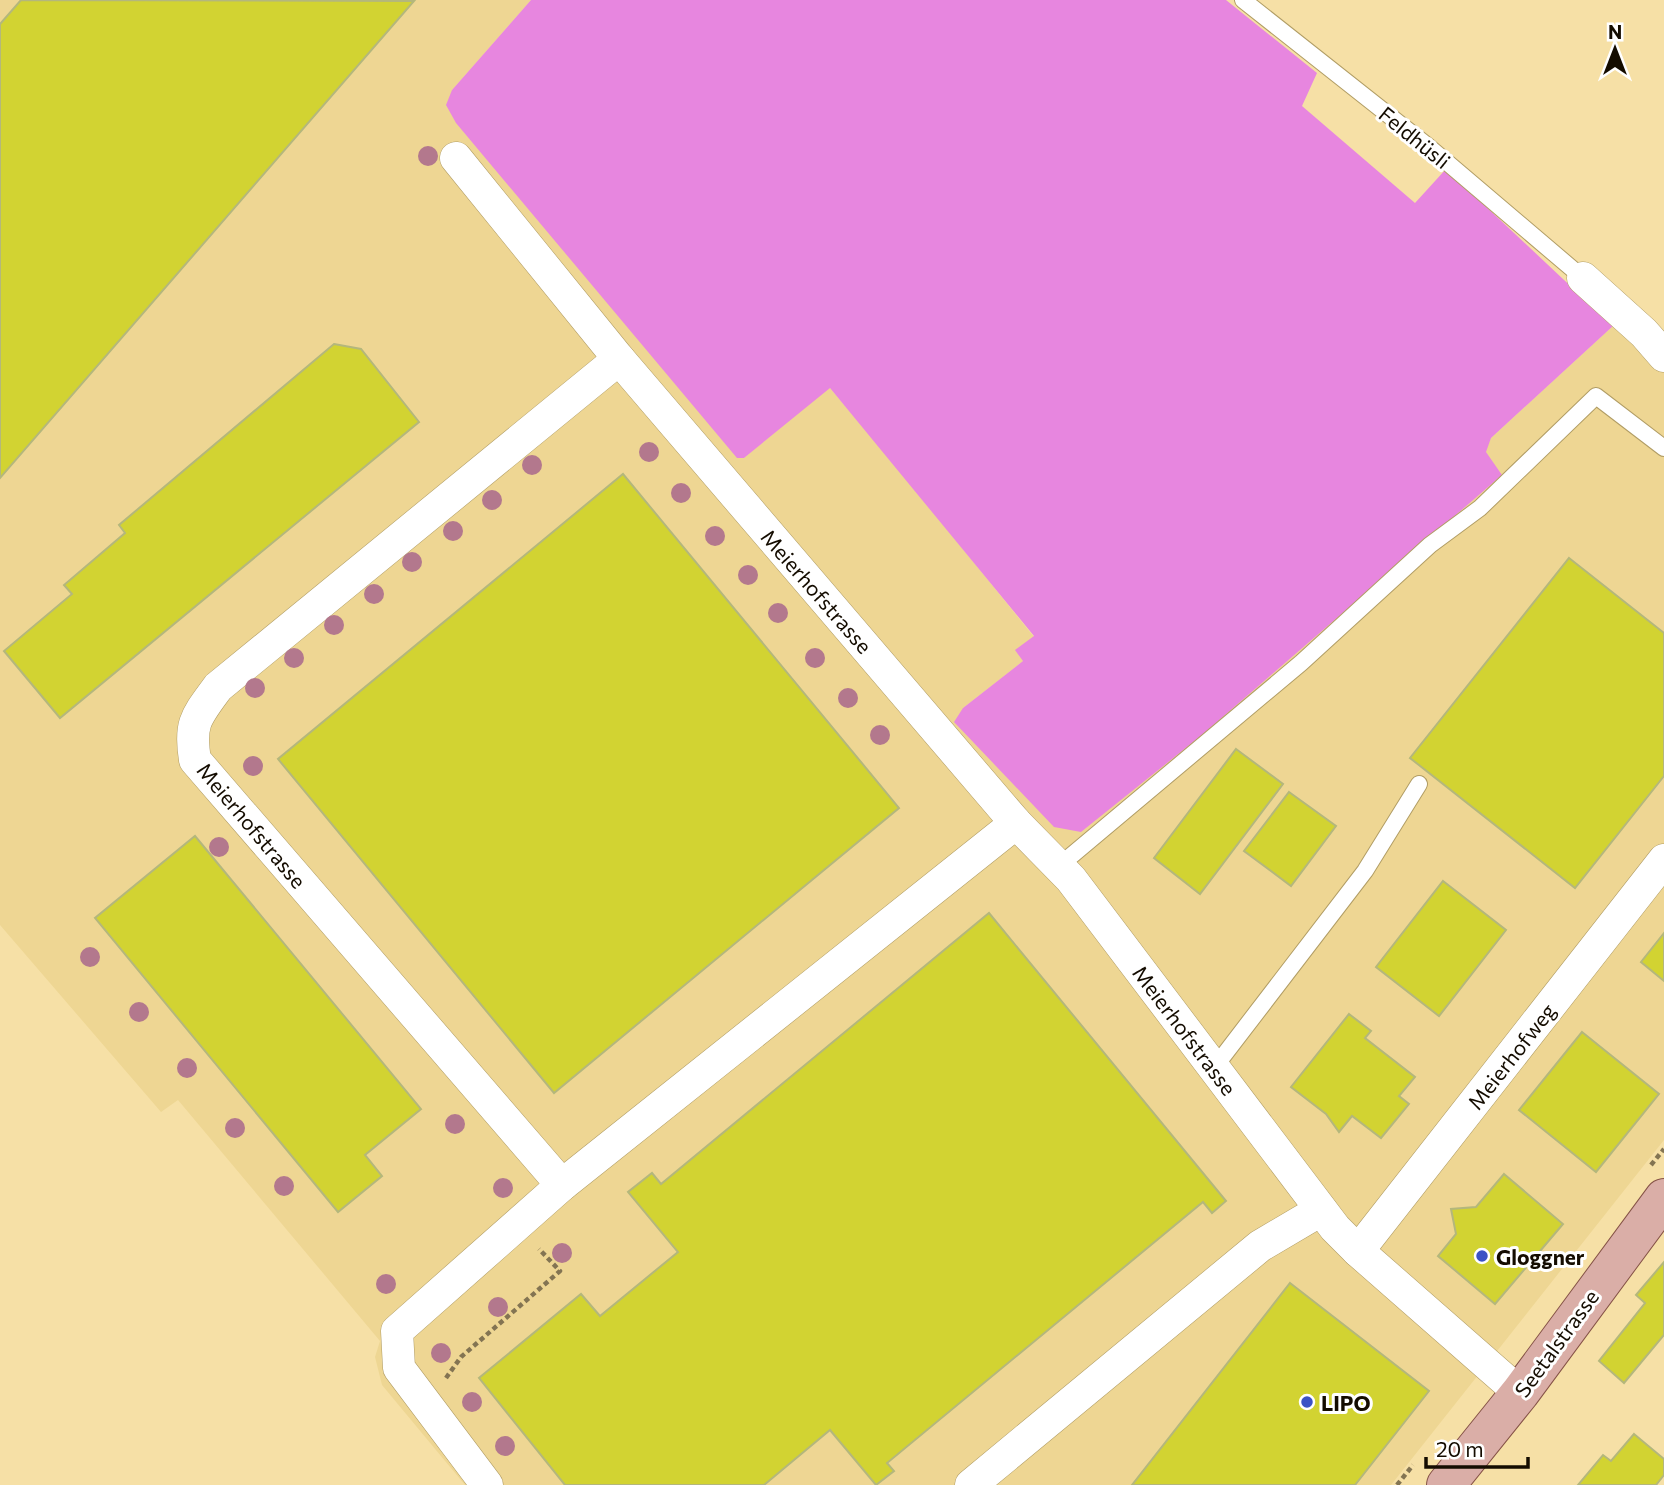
<svg xmlns="http://www.w3.org/2000/svg" width="1664" height="1485" font-family="Commissioner,sans-serif">
  <style>
    .built { fill: #eed693 }
    .green { fill: #e786df }
    .building { fill: #d2d332; stroke: #b4b77c; stroke-width: 2 }
    .lines { fill: none; stroke-linecap: round; stroke-linejoin: round }
    .lane-casing { stroke: #b19d65; stroke-width: 18 }
    .street-casing { stroke: #b19d65; stroke-width: 33 }
    .primary-casing { stroke: #855246; stroke-width: 40 }
    .path { stroke: #837452; stroke-width: 4.5; stroke-dasharray: 5 3.5; stroke-linecap: butt }
    .lane { stroke: #fff; stroke-width: 16 }
    .street { stroke: #fff; stroke-width: 32 }
    .primary { stroke: #daaea7; stroke-width: 38 }
    .tree { fill: #b3788d }
    .poi-dot { fill: #3b52c5; stroke: #fff; stroke-width: 2.5 }
    .labels { text-anchor: middle; dominant-baseline: central; stroke-width: 6; stroke-linejoin: round; paint-order: stroke }
    .street-label { font-size: 21px; fill: #140c00; stroke: #fff }
    .poi-label { font-size: 21px; font-weight: bold; fill: #140c00; stroke: #fff; text-anchor: start }
  </style>
  <rect width="100%" height="100%" fill="#f6e0a6"/>
  <polygon class="built" points="0,0 531,0 452,90 744,458 829,387 899,470 1034,637 1023,661 963,708 1202,735 1502,475 1485,452 1491,438 1613,326 1664,369 1664,1140 1391,1485 465,1485 382,1385 375,1357 380,1341 178,1100 161,1112 0,925"/>
  <polygon class="green" points="531,0 1226,0 1317,73 1302,106 1415,203 1446,169 1613,326 1491,438 1486,452 1502,475 1202,735 1081,832 1054,827 954,722 963,708 1023,661 1015,650 1034,636 830,388 744,458 737,458 456,123 446,105 452,90"/>
  <g class="building">
    <polygon points="21,0 414,1 0,478 0,24"/>
    <polygon points="334,344 361,349 419,422 60,718 4,651 72,594 64,585 125,533 119,525"/>
    <polygon points="623,474 899,808 554,1093 278,759"/>
    <polygon points="1569,558 1664,633 1664,776 1575,888 1410,758"/>
    <polygon points="1236,749 1283,784 1200,894 1154,858"/>
    <polygon points="1289,792 1336,826 1291,886 1244,851"/>
    <polygon points="195,836 421,1109 365,1155 382,1176 338,1212 95,918"/>
    <polygon points="1443,881 1506,930 1439,1016 1376,967"/>
    <polygon points="989,913 1226,1201 1212,1213 1203,1202 887,1463 894,1471 876,1485 830,1430 764,1485 565,1485 479,1378 581,1294 600,1316 678,1252 628,1192 652,1173 661,1184"/>
    <polygon points="1664,933 1664,981 1641,962"/>
    <polygon points="1349,1014 1371,1031 1365,1038 1415,1077 1399,1096 1409,1104 1381,1138 1352,1116 1339,1132 1326,1114 1291,1087"/>
    <polygon points="1582,1032 1659,1094 1596,1172 1519,1110"/>
    <polygon points="1504,1174 1563,1224 1495,1304 1438,1256 1456,1234 1451,1209 1476,1207"/>
    <polygon points="1664,1262 1664,1335 1624,1383 1599,1361 1645,1303 1636,1295"/>
    <polygon points="1290,1283 1429,1391 1355,1485 1132,1485"/>
    <polygon points="1634,1434 1664,1459 1664,1475 1656,1485 1578,1485 1603,1455 1611,1461"/>
  </g>
  <g class="lines">
    <g class="lane-casing">
      <g id="lane">
        <polyline points="1243,0 1429,147 1583,278"/>
        <polyline points="1059,866 1301,663 1430,545 1480,508 1596,396 1664,448"/>
        <polyline points="1214,1068 1365,871 1419,784"/>
      </g>
    </g>
    <g class="street-casing">
      <g id="street">
        <polyline points="456,158 619,359"/>
        <polyline points="1583,278 1644,333 1664,356"/>
        <path d="M562,1185L195,760C189,723 196,717 218,687L619,359L1016,823L1071,879L1335,1228L1358,1251L1520,1393"/>
        <polyline points="1358,1251 1664,860"/>
        <polyline points="487,1485 399,1368 397,1331 562,1185 1016,823"/>
        <polyline points="971,1485 1260,1246 1321,1210"/>
      </g>
    </g>
    <g class="primary-casing">
      <polyline id="primary" points="1446,1485 1520,1393 1664,1198"/>
    </g>
    <g class="path">
      <polyline points="1651,1165 1664,1149"/>
      <polyline points="446,1378 461,1357 560,1271 539,1249"/>
      <polyline points="1397,1485 1413,1465"/>
    </g>
    <use href="#lane" class="lane"/>
    <use href="#street" class="street"/>
    <use href="#primary" class="primary"/>
  </g>
  <g class="tree">
    <circle cx="428" cy="156" r="10"/>
    <circle cx="649" cy="452" r="10"/>
    <circle cx="532" cy="465" r="10"/>
    <circle cx="681" cy="493" r="10"/>
    <circle cx="492" cy="500" r="10"/>
    <circle cx="453" cy="531" r="10"/>
    <circle cx="715" cy="536" r="10"/>
    <circle cx="412" cy="562" r="10"/>
    <circle cx="748" cy="575" r="10"/>
    <circle cx="374" cy="594" r="10"/>
    <circle cx="778" cy="613" r="10"/>
    <circle cx="334" cy="625" r="10"/>
    <circle cx="294" cy="658" r="10"/>
    <circle cx="815" cy="658" r="10"/>
    <circle cx="255" cy="688" r="10"/>
    <circle cx="848" cy="698" r="10"/>
    <circle cx="880" cy="735" r="10"/>
    <circle cx="253" cy="766" r="10"/>
    <circle cx="219" cy="847" r="10"/>
    <circle cx="90" cy="957" r="10"/>
    <circle cx="139" cy="1012" r="10"/>
    <circle cx="187" cy="1068" r="10"/>
    <circle cx="455" cy="1124" r="10"/>
    <circle cx="235" cy="1128" r="10"/>
    <circle cx="284" cy="1186" r="10"/>
    <circle cx="503" cy="1188" r="10"/>
    <circle cx="562" cy="1253" r="10"/>
    <circle cx="386" cy="1284" r="10"/>
    <circle cx="498" cy="1307" r="10"/>
    <circle cx="441" cy="1353" r="10"/>
    <circle cx="472" cy="1402" r="10"/>
    <circle cx="505" cy="1446" r="10"/>
  </g>
  <g class="poi-dot">
    <circle cx="1482" cy="1256" r="7"/>
    <circle cx="1307" cy="1402" r="7"/>
  </g>
  <g class="labels">
    <g class="street-label">
      <text transform="translate(1415 137) rotate(39)">Feldhüsli</text>
      <text transform="translate(817 591) rotate(49)">Meierhofstrasse</text>
      <text transform="translate(252 825) rotate(50)">Meierhofstrasse</text>
      <text transform="translate(1185 1030) rotate(53)">Meierhofstrasse</text>
      <text transform="translate(1511 1056) rotate(-52)">Meierhofweg</text>
      <text transform="translate(1556 1343) rotate(-54)">Seetalstrasse</text>
    </g>
    <g class="poi-label">
      <text x="1496" y="1256">Gloggner</text>
      <text x="1321" y="1402">LIPO</text>
    </g>
  </g>
  <g transform="translate(1615 49)" stroke="#ffffff" stroke-width="5" paint-order="stroke">
  <path d="M0-5L12 26L0 18L-12 26Z" fill="#140c00"/>
  <text y="-10" font-size="19" font-weight="bold" text-anchor="middle" fill="#140c00">N</text>
  </g>
  <path d="M1426 1457v10h102v-10" fill="none" stroke="#140c00" stroke-width="3.5"/>
  <text x="1436" y="1457" font-size="21" fill="#140c00" stroke="#ffffff" stroke-width="5" paint-order="stroke">20 m</text>
</svg>
